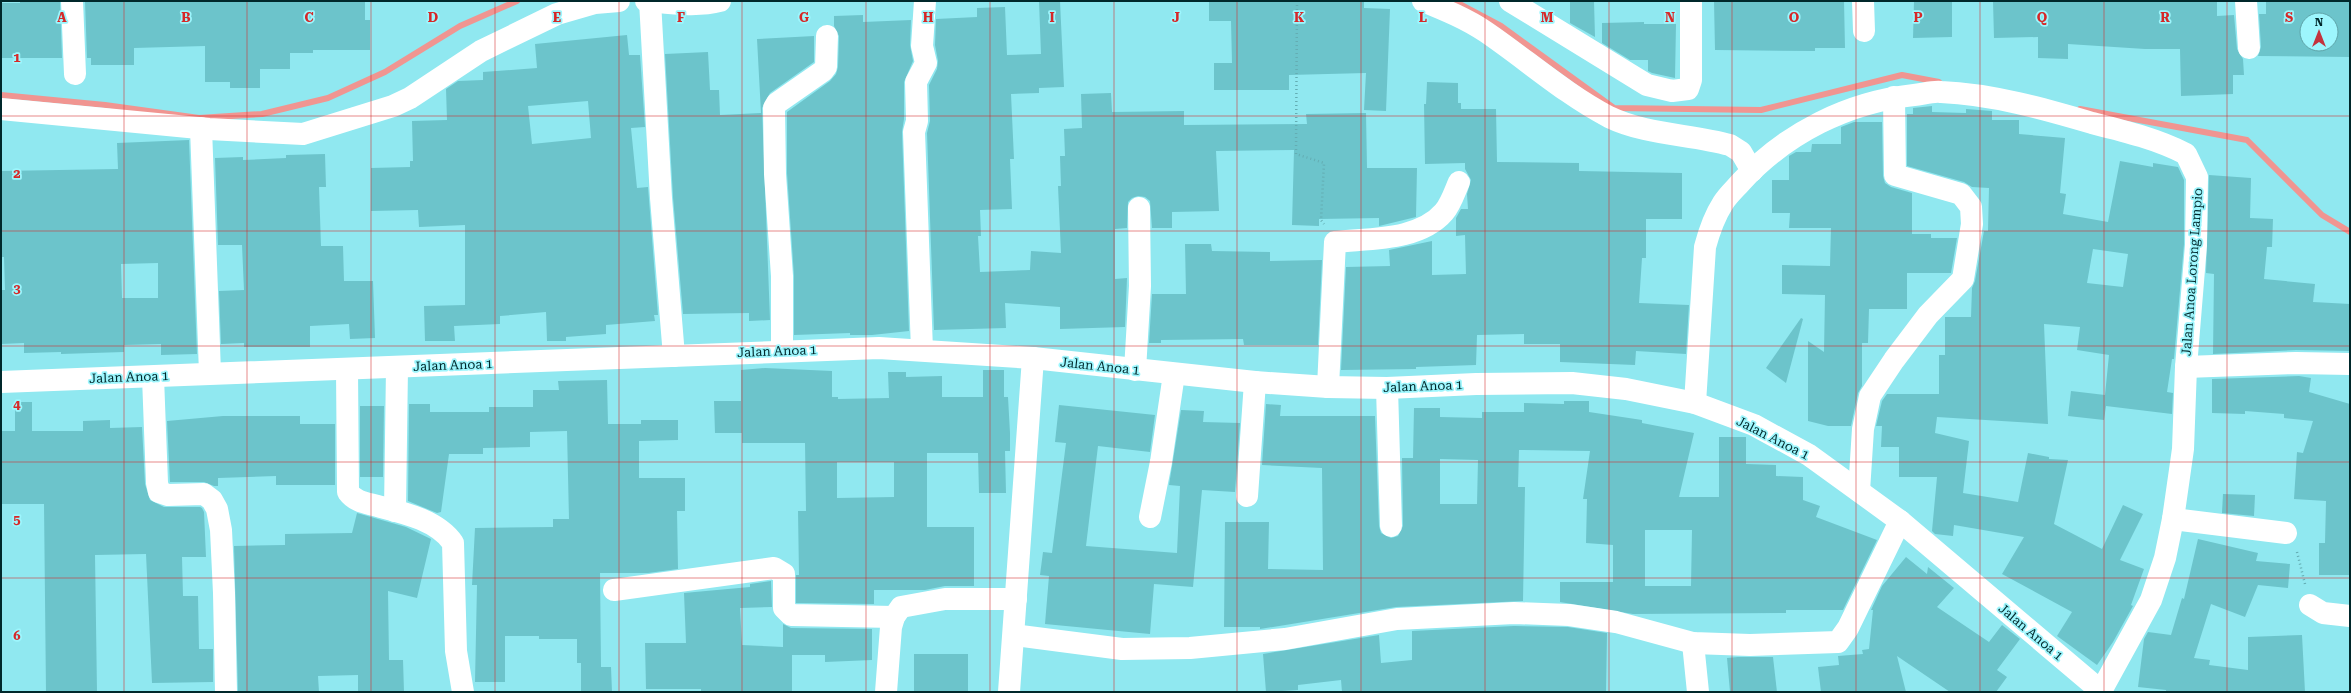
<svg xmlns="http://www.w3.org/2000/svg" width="2351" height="693" font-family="'Roboto Serif',serif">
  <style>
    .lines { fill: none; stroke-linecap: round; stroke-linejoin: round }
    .stream { stroke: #f09591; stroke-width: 6 }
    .building { fill: #6cc4cb; fill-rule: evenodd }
    .path { stroke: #64adb3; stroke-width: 2.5; stroke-dasharray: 1 3; stroke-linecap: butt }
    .minor { stroke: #fff; stroke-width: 22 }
    .grid { fill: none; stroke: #d62828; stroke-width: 1; stroke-opacity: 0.55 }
    .labels { text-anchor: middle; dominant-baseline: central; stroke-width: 3.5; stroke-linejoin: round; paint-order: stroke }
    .street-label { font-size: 13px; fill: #00282b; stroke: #9df6fd }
    .grid-label { font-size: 13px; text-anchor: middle; font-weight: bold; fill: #d62828; stroke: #9df6fd; stroke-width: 3.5; stroke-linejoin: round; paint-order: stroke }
  </style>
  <rect width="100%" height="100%" fill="#90e8f0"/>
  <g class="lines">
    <g class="stream">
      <polyline points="1454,1 1501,26 1614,108 1761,110 1902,75 1939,82"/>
      <polyline points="1,95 105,105 199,118 262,114 328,98 385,72 460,26 517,1"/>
      <polyline points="2080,109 2247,140 2322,215 2350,232"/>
    </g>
  </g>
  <g class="building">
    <polygon points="20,1 60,1 62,58 1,58 1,3 20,3"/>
    <polygon points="85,1 365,1 365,20 370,20 370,50 313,50 313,53 290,53 290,69 260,69 260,88 230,88 230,82 205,82 205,46 134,48 134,65 91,65 91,58 87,58"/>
    <polygon points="1039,1 1060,1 1064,87 1039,88 1039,93 1011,94 1014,159 1010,159 1012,209 980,210 981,236 978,236 980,272 1030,270 1031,251 1061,253 1058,186 1061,186 1060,156 1065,156 1064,129 1082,128 1081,94 1111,93 1112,112 1184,111 1184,125 1307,124 1306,114 1366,113 1367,168 1417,168 1416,217 1379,226 1379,218 1319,219 1319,226 1292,225 1294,150 1216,151 1219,211 1172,212 1172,228 1152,228 1150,201 1145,197 1138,196 1132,198 1128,202 1127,228 1115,229 1115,279 1127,278 1125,327 1060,329 1060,307 1005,303 1006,328 934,330 927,133 930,121 929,85 937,69 938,61 935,45 936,19 977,17 977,8 1005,7 1007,55 1041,54"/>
    <polygon points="1209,1 1364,1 1364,8 1390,9 1386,111 1364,110 1366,73 1289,75 1289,90 1214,90 1214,63 1232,63 1231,21 1209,21"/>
    <polygon points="1570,1 1594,1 1595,37 1570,23"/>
    <polygon points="1714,1 1844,1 1845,48 1815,48 1815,51 1715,50"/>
    <polygon points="1914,1 1952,1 1952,37 1913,38"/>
    <polygon points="1993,1 2217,1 2217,16 2234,15 2237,49 2243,59 2244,75 2233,75 2233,94 2181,96 2180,49 2145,49 2068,44 2068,59 2038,58 2038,37 1994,38"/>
    <path d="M2266,1H2350V57L2258,56L2261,47L2259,14H2266ZM2307,20H2331V44H2307Z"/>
    <polygon points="863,15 863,22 911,20 910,45 913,61 904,82 904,119 902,132 909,331 872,335 850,335 850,333 794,335 794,276 787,173 787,112 830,81 836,74 838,67 839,36 834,26 834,16"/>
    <polygon points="1644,22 1644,24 1676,24 1675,78 1652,73 1648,71 1648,60 1630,60 1602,43 1602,23"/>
    <path d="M627,35L629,55H640L645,127L631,128L637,188L648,187L658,315H654L655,321L606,325V334L566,337V341H547L546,312L500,316V324L454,326L455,341H425L424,306L465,305V225L419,227L418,210L371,211V168L410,167V161H413L412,121L447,120L446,89L458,81L483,80V72L537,68L535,44ZM588,101L591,138L532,144L528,106Z"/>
    <polygon points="814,36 814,62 770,93 762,108 770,320 749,321 749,313 683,314 673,197 665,54 708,52 710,90 719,90 720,115 761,113 757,39"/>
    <polygon points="1427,82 1458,83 1458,103 1461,103 1461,109 1496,109 1497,162 1579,163 1579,171 1682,173 1682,219 1646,219 1646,258 1642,258 1639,303 1689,305 1686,354 1636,351 1635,365 1560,362 1560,344 1524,344 1524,334 1477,335 1476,365 1416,367 1416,369 1341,370 1346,267 1390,266 1389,250 1432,241 1432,275 1466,274 1465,235 1456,236 1456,218 1461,209 1468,209 1467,194 1471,180 1465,169 1465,163 1425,164 1424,104 1426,104"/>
    <path d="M1932,106V112L1966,113V109L1992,111V120H2019V134L2065,138L2060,193L2066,194L2063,214L2108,222L2120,161L2153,167V163L2178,167L2184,180V244L2174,359H2172L2167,392L2173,393L2172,414L2106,406L2104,420L2068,416L2071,391L2105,395L2109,355L2077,350L2080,327L2044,324L2048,424L1937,417L1935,433L1969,441L1963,493L2018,502L2028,453L2049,457V459L2068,460L2054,524L2102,549L2123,505L2143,514L2120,560L2144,569L2131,605L2133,606L2113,642L2097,665L2057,636L2072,612L2002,574L2024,537L1954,525L1953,536L1935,534L1932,531L1937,477H1899V447H1881L1882,426H1876L1882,401L1887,394H1939V355H1945V317H1971L1972,288L1975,281L1984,231H1988L1989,188L1972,187L1964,182L1907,166V114H1913V108ZM2093,249L2128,254L2123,287L2087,283Z"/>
    <polygon points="1854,122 1882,122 1883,176 1885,183 1891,187 1912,193 1912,234 1931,234 1931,238 1957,238 1951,273 1907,273 1907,309 1869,309 1868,343 1862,343 1862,386 1858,393 1851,426 1828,426 1808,421 1808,341 1824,352 1825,295 1782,294 1782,265 1830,266 1831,228 1789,228 1790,213 1772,213 1772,180 1789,180 1789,156 1796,152 1811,152 1812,144 1841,144 1841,127"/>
    <path d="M189,140L197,354L161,355V344L124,345V352L61,354V352L24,353V343L1,344V290H5L4,257H1V171L118,169L117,143ZM158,263V298H122L121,264Z"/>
    <polygon points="325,154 326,187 319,187 321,246 343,246 344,281 373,281 375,338 350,339 349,324 310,326 310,347 244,347 244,343 221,344 219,291 244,290 242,245 218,245 215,158 243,157 243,160 286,158 286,155"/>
    <polygon points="2209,175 2251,178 2250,218 2273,219 2272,247 2267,247 2264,279 2315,284 2313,302 2350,304 2349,351 2296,350 2213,354 2214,274 2206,273"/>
    <polygon points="1185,244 1211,244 1212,251 1270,252 1270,261 1322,260 1318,345 1244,345 1243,339 1161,340 1161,343 1149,343 1152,294 1186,294"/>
    <polygon points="1801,318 1803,319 1786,383 1766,368"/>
    <path d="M765,368L832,371V397H838V399L889,398L888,372H906V377L942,376V397H983V370H1004V397H1008L1010,433V451H1005L1006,493H979L978,453H927V527H974V586H945L925,590H874V604L796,603V575H799L798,511H806L805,443H742V433H715L714,401H741V370ZM837,462H894V497L837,498Z"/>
    <polygon points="2299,376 2311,378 2309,392 2350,404 2350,575 2319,575 2319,543 2325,543 2326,501 2294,499 2297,452 2303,453 2313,421 2284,418 2284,414 2245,411 2245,414 2212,413 2212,379"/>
    <polygon points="607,380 608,424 641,424 641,420 678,420 678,440 639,441 639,478 685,478 685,511 677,511 678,569 648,573 600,573 601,667 611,667 612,692 581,692 581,663 577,663 577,639 539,639 539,636 505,636 505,682 475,682 477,585 472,585 475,528 553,527 553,519 569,519 567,431 530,432 530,447 483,448 483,454 449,454 441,512 437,513 408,501 409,404 430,404 430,412 489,412 489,407 533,407 533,390 559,390 558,381"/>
    <path d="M1564,401H1589V412L1642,420V423L1694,433L1679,497H1719V437H1746V464L1776,465V476L1803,477V500L1820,506L1816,517L1877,540L1843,610H1786V613L1633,614L1560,602V582H1613V545L1586,543L1587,499H1583L1590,451L1519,450L1518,487H1525L1523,601L1396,607L1260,629V627H1224L1225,522H1269L1268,569L1323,570L1322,468L1262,465L1266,404L1281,405L1280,416H1375L1379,526L1381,533L1391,538L1398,536L1403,526L1402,458H1413L1414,408H1440V417L1482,418V412H1524V403L1564,404ZM1440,459L1478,460L1477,504H1440ZM1645,530H1692L1691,586H1645Z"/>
    <polygon points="15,402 32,402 32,431 83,431 83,421 110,420 110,428 142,427 145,484 150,500 164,507 200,507 202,508 204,512 206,557 182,557 183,596 198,596 199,649 213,649 213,682 152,683 146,554 95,555 97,692 46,692 44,504 1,504 1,431 15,431"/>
    <polygon points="1059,405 1155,415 1150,452 1098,446 1086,546 1177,553 1180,486 1169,485 1181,410 1204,411 1203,422 1240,423 1235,492 1202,490 1193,587 1154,584 1150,634 1045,624 1049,576 1040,575 1043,552 1052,553 1066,443 1055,442"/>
    <polygon points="360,406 384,406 383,477 360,477"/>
    <polygon points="223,416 300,416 300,424 335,424 335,485 276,485 276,476 218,478 218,486 214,486 204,482 170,482 167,421"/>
    <polygon points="2223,494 2255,495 2254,516 2222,513"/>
    <polygon points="357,513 406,527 431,539 417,598 388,591 389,660 403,660 404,692 358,692 358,675 318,676 319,692 238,692 234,546 285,545 285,534 352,533"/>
    <polygon points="2198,539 2258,553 2256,561 2290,564 2288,588 2258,585 2245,617 2211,604 2194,658 2210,660 2209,665 2248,670 2248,637 2302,635 2305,692 2166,692 2166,690 2138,687 2144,639 2148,632 2171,635 2182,598 2184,599"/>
    <polygon points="1906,557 1927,574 1928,567 1954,588 1937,607 1989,642 2002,625 2020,639 1997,670 2007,677 1996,692 1950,692 1897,656 1906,692 1821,692 1818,667 1839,665 1838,656 1863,654 1862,650 1869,649 1873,610 1871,610 1882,586"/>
    <polygon points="771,581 772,607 740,608 742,645 783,647 783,624 791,628 872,629 872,660 825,662 825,655 792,655 792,692 701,692 701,689 646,689 645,643 686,643 684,593 750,587 750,584"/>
    <polygon points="1514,626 1568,627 1607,633 1606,692 1342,692 1341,680 1298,685 1298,690 1266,692 1263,654 1379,635 1381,663 1412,660 1412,631"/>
    <polygon points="914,654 968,654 968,691 914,692"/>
    <polygon points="1738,657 1773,657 1777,692 1730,692 1727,658"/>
  </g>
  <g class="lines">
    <g class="path">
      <polyline points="1297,1 1296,154 1324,163 1321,220 1324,224"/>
      <polyline points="2297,552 2305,584"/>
    </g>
    <g class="minor">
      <polyline points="72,1 75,74"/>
      <path d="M646,1C669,3 698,7 720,1"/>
      <polyline points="650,1 661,198 674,356"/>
      <path d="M1423,1C1445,10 1467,19 1486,32C1527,60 1565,94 1609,117C1646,135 1691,134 1730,145L1741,152L1752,171"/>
      <polyline points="1510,1 1647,85 1672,91 1688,89 1691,80 1691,1"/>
      <polyline points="1863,1 1864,31"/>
      <polyline points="2246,1 2249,48"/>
      <polyline points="1,109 209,129 303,134 393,106 410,98 481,51 557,14 595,3 619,1"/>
      <polyline points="201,128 210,373"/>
      <polyline points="922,350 914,132 917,121 916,82 926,63 922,46 925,1"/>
      <polyline points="782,351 782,276 775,174 774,108 777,103 823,71 826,67 827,36"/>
      <polyline points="2186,367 2296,363 2350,364"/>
      <path d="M347,370L348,492C356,503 369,503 381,507C405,513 438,521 453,543L456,651L463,692"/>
      <polyline points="1135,370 1140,286 1139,208"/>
      <polyline points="153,377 157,483 159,492 168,495 204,494 212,500 217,509 221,530 224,593 226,692"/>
      <polyline points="1,382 879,348 1033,358 1255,382 1328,387 1387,388 1476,384 1572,383 1626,389 1695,403 1754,425 1809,455 1900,521 2102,692"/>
      <path d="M1328,387L1335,242C1370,238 1419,241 1444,212C1451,204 1455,191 1459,182"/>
      <polyline points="1387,388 1391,526"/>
      <path d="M1695,403L1705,247C1709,232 1714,217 1723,203C1728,195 1735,189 1741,182C1786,133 1848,102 1914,95C1923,94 1933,91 1941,92C1992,94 2044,109 2092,123C2124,131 2157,139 2186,154L2197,177L2196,245L2186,367L2183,449L2173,519L2165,558L2151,600L2101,691"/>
      <polyline points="1859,491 1863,429 1870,396 1894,360 1928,315 1963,279 1972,224 1971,207 1961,194 1895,175 1894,97"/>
      <polyline points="1247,496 1255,382"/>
      <polyline points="395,511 397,367"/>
      <polyline points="1150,517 1161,462 1174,374"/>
      <polyline points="2173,519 2286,533"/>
      <polyline points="614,590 774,568 784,574 784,608 791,615 894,617"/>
      <polyline points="2310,605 2323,613 2350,616"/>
      <polyline points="1014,635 1122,649 1190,648 1285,639 1397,619 1514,613 1569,615 1616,622 1693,643 1750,645 1838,642 1848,628 1900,521"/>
      <polyline points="1693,643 1698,692"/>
      <polyline points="886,692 891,627 894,617 901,607 945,599 1016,599"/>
      <polyline points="1009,692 1033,358"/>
    </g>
  </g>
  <path class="grid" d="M124,1V692M247,1V692M371,1V692M495,1V692M619,1V692M742,1V692M866,1V692M990,1V692M1114,1V692M1237,1V692M1361,1V692M1485,1V692M1609,1V692M1732,1V692M1856,1V692M1980,1V692M2104,1V692M2227,1V692M1,116H2350M1,231H2350M1,346H2350M1,462H2350M1,578H2350"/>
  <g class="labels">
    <g class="street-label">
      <text transform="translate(2192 272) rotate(-86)">Jalan Anoa Lorong Lampio</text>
      <text transform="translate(777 351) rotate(-2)">Jalan Anoa 1</text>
      <text transform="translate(453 365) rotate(-2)">Jalan Anoa 1</text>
      <text transform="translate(1100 366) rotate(6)">Jalan Anoa 1</text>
      <text transform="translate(129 377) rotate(-2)">Jalan Anoa 1</text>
      <text transform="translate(1423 386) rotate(-2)">Jalan Anoa 1</text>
      <text transform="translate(1773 438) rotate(27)">Jalan Anoa 1</text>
      <text transform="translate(2031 632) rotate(40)">Jalan Anoa 1</text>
    </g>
  </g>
  <g class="grid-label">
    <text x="62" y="22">A</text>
    <text x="186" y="22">B</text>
    <text x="309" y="22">C</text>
    <text x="433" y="22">D</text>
    <text x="557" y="22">E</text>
    <text x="681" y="22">F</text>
    <text x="804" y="22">G</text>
    <text x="928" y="22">H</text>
    <text x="1052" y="22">I</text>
    <text x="1176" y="22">J</text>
    <text x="1299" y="22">K</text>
    <text x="1423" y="22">L</text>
    <text x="1547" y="22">M</text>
    <text x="1670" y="22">N</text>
    <text x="1794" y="22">O</text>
    <text x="1918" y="22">P</text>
    <text x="2042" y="22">Q</text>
    <text x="2165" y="22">R</text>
    <text x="2289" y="22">S</text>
    <text x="17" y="62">1</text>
    <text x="17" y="178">2</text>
    <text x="17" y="293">3</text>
    <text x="17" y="409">4</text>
    <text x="17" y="524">5</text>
    <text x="17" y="640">6</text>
  </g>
  <rect width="2351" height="693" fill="none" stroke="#00282b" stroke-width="4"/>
  <g transform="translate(2319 32)"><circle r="19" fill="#9df6fd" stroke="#5ea4a9"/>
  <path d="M0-3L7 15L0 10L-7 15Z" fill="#c3333d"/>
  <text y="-6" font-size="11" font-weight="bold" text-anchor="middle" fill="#00282b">N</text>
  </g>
</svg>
